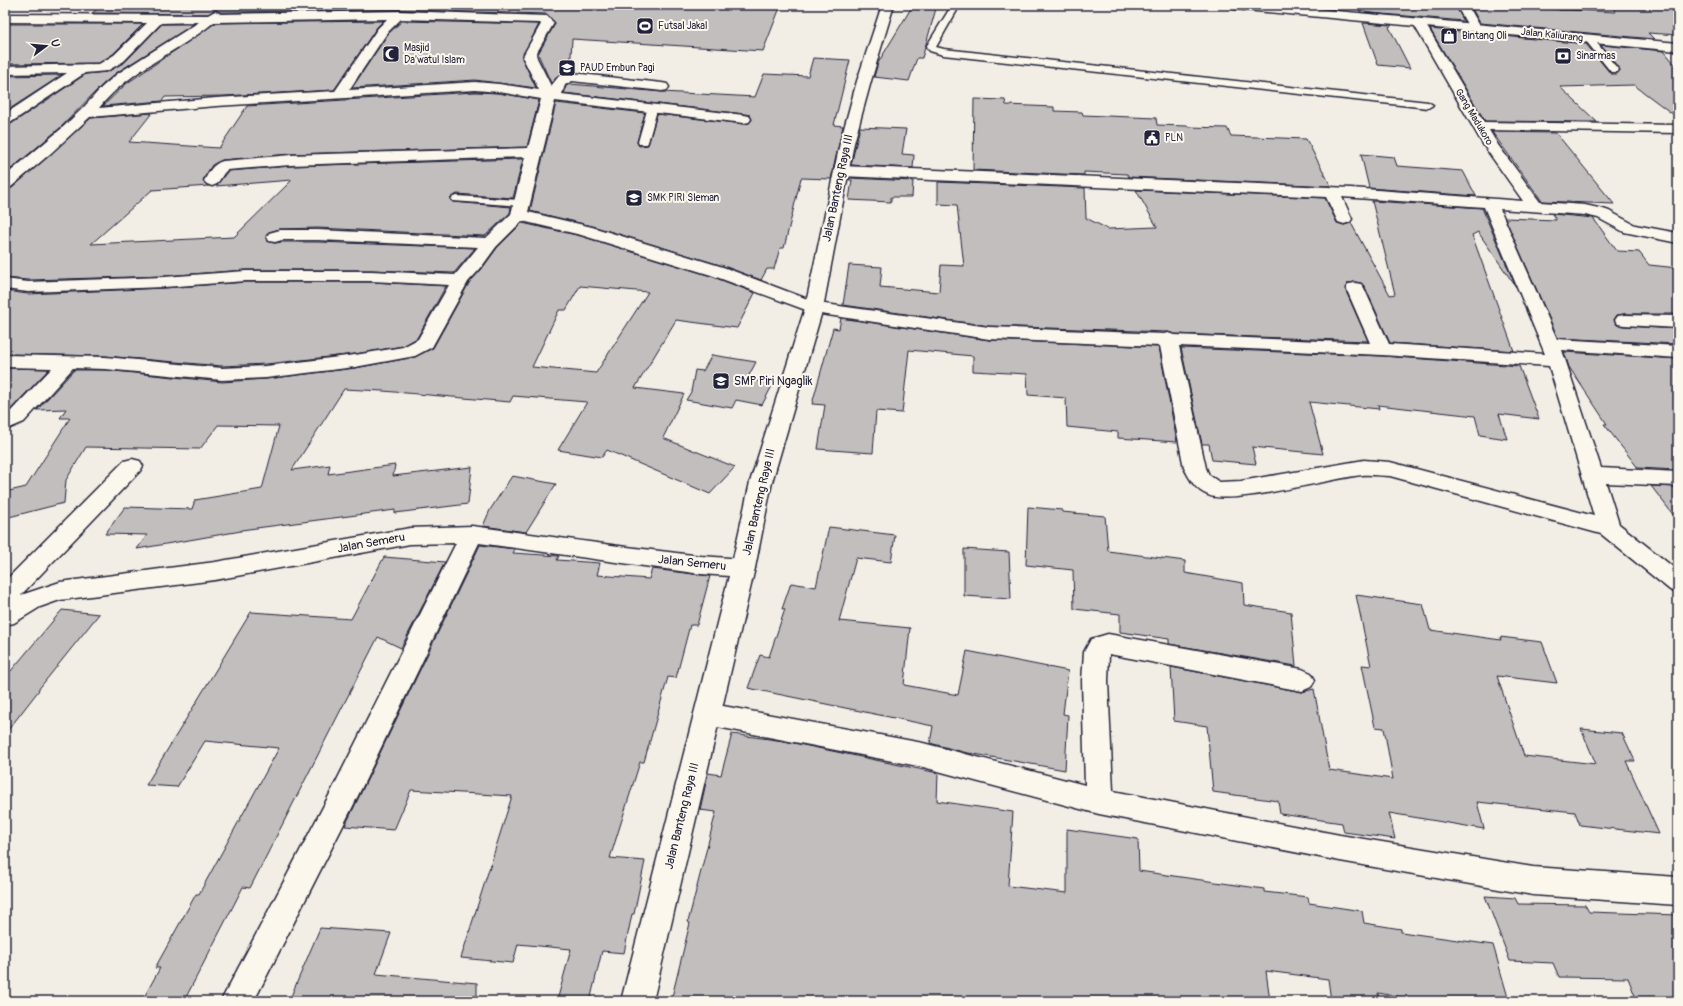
<svg xmlns="http://www.w3.org/2000/svg" width="1683" height="1006" font-family="Pangolin,sans-serif">
  <style>
    .building { fill: #c2bebe; stroke: #22223b; fill-rule: evenodd }
    .lines { fill: none; stroke-linecap: round; stroke-linejoin: round }
    .service-casing { stroke: #22223b; stroke-width: 3 }
    .minor-casing { stroke: #22223b; stroke-width: 3 }
    .tertiary-casing { stroke: #22223b; stroke-width: 3 }
    .primary-casing { stroke: #22223b; stroke-width: 3 }
    .service { fill: #fbf7ec; fill-rule: evenodd }
    .minor { fill: #fbf7ec; fill-rule: evenodd }
    .tertiary { fill: #fbf7ec; fill-rule: evenodd }
    .primary { fill: #fbf7ec; fill-rule: evenodd }
    .labels { text-anchor: middle; dominant-baseline: central; stroke-width: 4; stroke-linejoin: round; paint-order: stroke }
    .far-poi-label { font-size: 10px; fill: #22223b; stroke: #fbf7ec; text-anchor: start }
    .far-street-label { font-size: 10px; fill: #22223b; stroke: #fbf7ec }
    .street-label { font-size: 12px; fill: #22223b; stroke: #fbf7ec }
    .poi-label { font-size: 12px; fill: #22223b; stroke: #fbf7ec; text-anchor: start }
  </style>
  <rect width="100%" height="100%" fill="#f2eee5"/>
  <filter id="ink" filterUnits="userSpaceOnUse"><feTurbulence type="fractalNoise" baseFrequency=".025" numOctaves="2"/><feDisplacementMap in="SourceGraphic" scale="8" xChannelSelector="R" yChannelSelector="G"/><feConvolveMatrix kernelMatrix="1 2 1 2 8 2 1 2 1" color-interpolation-filters="sRGB"/></filter>
  <g filter="url(#ink)">
    <g class="building">
      <polygon points="103,5 530,5 536,10 541,5 781,5 763,51 572,39 570,72 559,75 551,83 538,54 555,24 547,14 400,10 221,12 216,10 208,14 92,13"/>
      <polygon points="913,5 937,5 922,58 917,58 909,81 874,77 878,63"/>
      <polygon points="1358,5 1455,5 1464,21 1360,12"/>
      <polygon points="1470,5 1616,12 1611,5 1678,5 1678,35 1648,33 1654,39 1480,23"/>
      <polygon points="383,21 377,27 334,90 224,96 165,97 162,101 103,106 126,84 215,23"/>
      <polygon points="402,21 539,24 522,58 536,88 475,80 352,88 388,34"/>
      <polygon points="1363,23 1392,25 1389,27 1410,68 1378,65"/>
      <polygon points="5,24 143,24 113,54 99,63 5,64"/>
      <polygon points="162,24 194,24 116,73 101,86 60,128 5,174 5,125 11,124 86,74 107,72 125,62"/>
      <polygon points="1430,29 1586,44 1611,74 1617,74 1620,70 1601,45 1664,51 1678,68 1678,118 1634,85 1560,87 1597,122 1485,121"/>
      <polygon points="813,58 850,60 834,125 843,126 831,179 801,178 784,248 780,248 774,269 767,269 761,280 723,266 592,226 530,211 556,103 645,113 637,142 639,146 648,145 657,114 744,124 749,123 752,120 750,115 744,114 564,93 566,86 570,84 662,92 755,97 764,74 808,76"/>
      <polygon points="5,75 5,76 62,75 5,112"/>
      <polygon points="475,92 499,93 539,100 527,147 291,154 222,160 212,165 203,180 209,186 152,190 91,244 234,237 292,180 216,186 228,171 291,166 523,159 513,198 457,194 450,198 453,202 511,207 510,213 485,236 318,228 280,229 269,232 266,236 268,242 275,243 282,242 318,242 475,248 454,273 371,270 246,270 164,276 28,280 5,278 5,190 12,188 91,118 152,113 129,142 219,148 247,106"/>
      <polygon points="974,99 1005,100 1006,105 1054,107 1054,111 1082,112 1083,115 1156,118 1157,125 1187,126 1188,127 1227,128 1231,136 1306,139 1331,186 1129,177 1127,174 1084,172 1084,175 973,170"/>
      <polygon points="860,127 906,129 902,154 914,155 913,168 851,165"/>
      <polygon points="1492,132 1556,133 1614,204 1542,201"/>
      <polygon points="1361,154 1394,157 1397,166 1463,171 1476,196 1369,188"/>
      <polygon points="849,178 913,181 912,197 891,197 891,202 849,200 852,180 849,180"/>
      <polygon points="938,182 1085,188 1086,218 1108,229 1157,227 1136,190 1325,198 1337,223 1344,225 1351,223 1390,295 1395,294 1372,201 1482,208 1516,287 1478,232 1472,235 1514,351 1390,343 1365,287 1361,283 1355,282 1348,283 1345,289 1368,341 1174,334 1168,332 989,326 843,305 849,265 882,267 880,287 939,292 941,265 964,266 957,205 938,204"/>
      <polygon points="1552,214 1593,218 1617,251 1639,252 1649,265 1678,268 1678,314 1624,314 1617,315 1614,320 1617,325 1624,326 1678,329 1678,344 1558,338 1505,218 1556,220"/>
      <path d="M522,223L581,236L711,276L755,293L737,328L676,320L635,388L684,394L663,438L735,467L710,494L607,450L602,457L558,450L587,402L513,396L510,402L383,391L344,389L292,470L330,465L328,474L395,465L393,476L472,467L468,504L395,513V510L241,530V531L137,549L147,535L105,534L125,507L192,509L195,500L262,489L279,426L218,425L200,449L86,447L66,480L64,503L5,518V492L26,487L70,418H60L66,409L37,410L74,370H105L222,382L266,379L355,368L415,357L433,348L469,283L481,270L497,248ZM580,286L648,292L596,373L532,367L559,310H566Z"/>
      <polygon points="246,282 371,282 446,286 417,338 403,346 355,354 266,364 222,366 105,356 5,354 5,291 28,294 164,288"/>
      <polygon points="841,318 989,340 1159,347 1177,442 1118,438 1118,432 1067,427 1066,398 1028,395 1027,374 973,371 973,356 909,350 902,413 876,411 873,453 818,449 825,405 812,404 833,328 839,329"/>
      <polygon points="1181,348 1382,356 1519,366 1539,419 1499,414 1507,439 1480,435 1475,416 1378,405 1379,409 1309,402 1323,454 1252,447 1256,464 1212,460 1209,444 1202,444"/>
      <polygon points="1564,352 1678,359 1678,470 1638,468 1604,424 1607,424 1569,367"/>
      <polygon points="712,355 756,362 747,379 773,384 762,405 736,400 732,408 686,400 691,392 695,370 703,371"/>
      <polygon points="5,368 49,369 9,411 5,411"/>
      <polygon points="512,476 556,484 526,532 483,526 490,510"/>
      <polygon points="1651,486 1678,487 1678,521"/>
      <polygon points="1028,507 1062,510 1062,512 1105,516 1108,551 1185,561 1185,573 1243,583 1244,605 1291,612 1296,666 1169,644 1169,639 1120,632 1120,614 1074,609 1073,570 1026,565"/>
      <polygon points="829,527 895,535 891,562 856,558 839,621 910,628 904,685 958,695 967,651 1068,671 1063,714 1068,715 1065,770 963,752 930,743 933,726 748,688 760,655 769,657 785,609 782,609 791,583 816,587"/>
      <polygon points="480,545 515,549 513,553 559,556 557,560 600,563 597,575 649,579 652,569 710,576 697,625 690,625 676,678 668,677 644,762 640,762 610,858 645,861 634,914 632,914 624,953 602,951 590,1001 557,1001 571,949 518,944 513,963 461,958 512,796 411,790 394,830 345,826"/>
      <polygon points="964,549 1009,552 1011,599 964,596"/>
      <polygon points="384,557 445,562 401,648 378,637 250,888 243,887 184,1001 142,1001 160,968 155,968 196,894 199,894 279,748 205,741 177,787 146,785 251,612 351,619"/>
      <polygon points="1356,595 1423,604 1430,630 1501,640 1500,637 1542,642 1557,683 1497,676 1524,756 1596,764 1581,729 1622,733 1635,761 1626,761 1659,834 1580,825 1575,812 1477,802 1484,829 1389,813 1395,839 1344,832 1342,823 1280,814 1278,801 1213,792 1207,726 1174,721 1171,667 1302,692 1314,689 1329,770 1393,779 1384,728 1375,727 1362,665 1371,666"/>
      <polygon points="62,610 99,614 38,690 39,690 5,734 5,678"/>
      <polygon points="732,734 784,741 938,773 937,801 1013,812 1008,886 1067,893 1067,829 1138,839 1139,871 1264,889 1264,892 1308,897 1309,903 1362,911 1364,923 1401,929 1401,932 1493,945 1509,1001 1425,1001 1378,993 1379,1001 1331,1001 1328,979 1266,971 1270,1001 671,1001 690,923 688,922 716,812 700,810 708,773 721,775"/>
      <polygon points="1485,896 1515,898 1518,904 1585,905 1589,912 1678,915 1678,1001 1637,1001 1628,978 1559,977 1553,963 1510,961"/>
      <polygon points="320,928 391,933 376,974 477,983 477,1001 289,1001"/>
    </g>
    <g class="lines">
      <g class="service-casing">
        <g id="service">
          <polygon points="531,5 540,5 536,8"/>
          <polygon points="952,5 960,5 936,47 944,49 1428,102 1433,105 1428,108 943,55 930,51 926,47"/>
          <polygon points="1589,36 1592,37 1617,68 1619,70 1617,72 1611,72 1586,41 1584,39"/>
          <polygon points="652,107 657,110 648,142 647,144 639,144 638,142 647,110"/>
          <polygon points="457,196 521,200 525,201 527,203 525,205 521,206 453,201 451,199 453,197"/>
        </g>
      </g>
      <g class="minor-casing">
        <g id="minor">
          <polygon points="1456,5 1468,5 1481,28 1479,31 1471,31"/>
          <polygon points="1554,5 1596,5 1594,8 1590,9 1560,9 1556,8"/>
          <path d="M215,11L221,14L400,11L547,16L554,23L536,54L537,58L551,86L559,76L572,73L662,83L667,84L669,87L667,90L662,91L572,81L565,85L562,94L744,115L749,116L751,119L749,122L744,123L555,101L528,212L592,227L723,267L818,303L989,327L1164,334L1168,333L1174,335L1370,343L1346,288L1349,284L1355,283L1361,284L1364,288L1389,344L1545,354L1484,207L1342,197L1352,219L1350,222L1344,224L1338,222L1326,197L841,176L836,174L833,171L836,168L841,166L1351,188L1523,201L1484,146L1413,23L1415,20H1423L1484,122L1678,125V133L1489,130L1498,145L1540,202L1585,205L1603,209L1609,211L1635,225L1678,233V243L1624,232L1598,218L1585,215L1500,209L1557,339L1678,346V358L1562,350L1601,468L1678,472V486L1606,483L1619,524L1678,571V593L1670,590L1601,534L1390,476C1381,476 1371,474 1362,475C1333,478 1229,506 1208,495C1195,490 1190,479 1184,468L1160,346L989,339L814,313L711,275L581,235L522,221L496,247L480,269L468,282L432,347L415,356L355,367L266,378L222,380L105,369L73,368L24,422L5,430V415L10,412L52,368L5,367V355L105,357L222,368L266,366L355,355L403,347L418,339L449,285L371,281H246L164,287L28,292L5,289V279L28,282L164,277L246,271H371L455,275L478,247L318,240H282L275,242L269,241L267,237L269,233L280,230H318L486,238L511,214L525,157L291,165L227,170L224,173L217,184L212,186L207,184L204,181C209,172 212,164 223,161L291,155L528,148L541,99L499,92L475,90L216,106L90,117L51,153L11,187L5,189V176L61,129L83,108L102,87L117,74L199,22L161,23L124,61L107,71L85,73L10,123L5,124V114L67,73L5,74V66L99,64L114,55L147,23L5,22V14L208,15ZM387,19L378,28L335,91L216,98L99,108C130,69 177,53 214,22ZM401,19L540,23L541,24L524,54L523,58L539,90L499,84L475,82L349,90L387,33ZM1179,346L1382,355L1549,366L1594,516L1390,462L1364,460L1241,481L1219,482L1209,475L1206,468Z"/>
          <polygon points="1624,315 1678,316 1678,328 1624,325 1618,324 1615,320 1618,316"/>
          <polygon points="132,459 140,461 143,466 140,471 21,595 60,582 215,562 410,528 472,526 619,546 701,556 743,559 751,562 755,568 751,574 743,577 701,574 479,543 353,806 254,1001 221,1001 333,788 456,543 410,544 215,580 60,600 40,607 14,623 5,625 5,581 124,461"/>
          <polygon points="1108,634 1302,669 1311,673 1315,680 1311,687 1302,691 1109,654 1108,681 1113,791 1340,835 1533,867 1678,877 1678,905 1533,895 1340,861 1099,814 923,767 707,725 698,722 694,714 698,706 707,703 923,743 1085,785 1082,681 1084,652 1091,639"/>
        </g>
      </g>
      <g class="tertiary-casing">
        <polygon id="tertiary" points="882,5 894,5 871,81 854,143 823,308 772,482 755,568 653,1001 621,1001 731,568 750,482 805,308 840,143 857,81"/>
      </g>
      <g class="primary-casing">
        <polygon id="primary" points="1229,5 1273,5 1678,43 1678,51 1235,9 1231,8"/>
      </g>
      <use href="#service" class="service"/>
      <use href="#minor" class="minor"/>
      <use href="#tertiary" class="tertiary"/>
      <use href="#primary" class="primary"/>
    </g>
  </g>
  <defs>
    <g id="stadium-square" transform="scale(0.9)"><rect x="-9" y="-9" width="18" height="18" rx="4" fill="#22223b" stroke="#fbf7ec"/><path d="M0-5a6.5 5 0 1 0 0 10a6.5 5 0 1 0 0-10ZM-3.5-1.8h7v3.6h-7Z" fill="#fff"/></g>
    <g id="shop-square" transform="scale(0.9)"><rect x="-9" y="-9" width="18" height="18" rx="4" fill="#22223b" stroke="#fbf7ec"/><path d="M-5-2.5h2.3a2.7 3.5 0 0 1 5.4 0H5L5.5 6h-11ZM-1.5-2.5h3a1.5 2.3 0 0 0-3 0Z" fill="#fff"/></g>
    <g id="mosque-square" transform="scale(0.9)"><rect x="-9" y="-9" width="18" height="18" rx="4" fill="#22223b" stroke="#fbf7ec"/><path d="M3.5-4.9A6 6 0 1 0 3.5 4.9A5 5 0 1 1 3.5-4.9Z" fill="#fff"/></g>
    <g id="bank-square" transform="scale(0.9)"><rect x="-9" y="-9" width="18" height="18" rx="4" fill="#22223b" stroke="#fbf7ec"/><path d="M-6-4H6V4H-6ZM0-2.3a2.3 2.3 0 1 0 0 4.6a2.3 2.3 0 1 0 0-4.6Z" fill="#fff"/></g>
    <g id="school-square" transform="scale(0.9)"><rect x="-9" y="-9" width="18" height="18" rx="4" fill="#22223b" stroke="#fbf7ec"/><path d="M0-5L7-2L0 1L-7-2ZM-4 1L0 2.5L4 1V4Q0 6-4 4Z" fill="#fff"/></g>
    <g id="civic-square" transform="scale(0.9)"><rect x="-9" y="-9" width="18" height="18" rx="4" fill="#22223b" stroke="#fbf7ec"/><path d="M-.6-6.5H3V-4.5H.6V-3L4-1V1h2V6H-6V1h2V-1L-.6-3ZM-1.2 2.5V6h2.4V2.5Z" fill="#fff"/></g>
  </defs>
  <g fill-rule="evenodd">
    <use href="#stadium-square" x="645" y="26"/>
    <use href="#shop-square" x="1449" y="36"/>
    <use href="#mosque-square" x="391" y="54"/>
    <use href="#bank-square" x="1563" y="56"/>
    <use href="#school-square" x="567" y="68"/>
    <use href="#civic-square" x="1152" y="138"/>
    <use href="#school-square" x="634" y="198"/>
    <use href="#school-square" x="721" y="381"/>
  </g>
  <g class="labels">
    <g class="far-poi-label">
      <text x="658" y="26">Futsal Jakal</text>
      <text x="1462" y="36">Bintang Oli</text>
      <text x="404" y="48">Masjid<tspan x="404" dy="12">Da'watul Islam</tspan></text>
      <text x="1576" y="56">Sinarmas</text>
      <text x="580" y="68">PAUD Embun Pagi</text>
      <text x="1165" y="138">PLN</text>
      <text x="647" y="198">SMK PIRI Sleman</text>
    </g>
    <g class="far-street-label">
      <text transform="translate(1552 35) rotate(6)">Jalan Kaliurang</text>
      <text transform="translate(1474 117) rotate(59)">Gang Madukoro</text>
    </g>
    <g class="street-label">
      <text transform="translate(838 188) rotate(-78)">Jalan Banteng Raya III</text>
      <text transform="translate(759 502) rotate(-77)">Jalan Banteng Raya III</text>
      <text transform="translate(371 543) rotate(-10)">Jalan Semeru</text>
      <text transform="translate(692 563) rotate(6)">Jalan Semeru</text>
      <text transform="translate(682 816) rotate(-76)">Jalan Banteng Raya III</text>
    </g>
    <g class="poi-label">
      <text x="734" y="381">SMP Piri Ngaglik</text>
    </g>
  </g>
  <rect width="1683" height="1006" fill="none" stroke="#fbf7ec" stroke-width="20"/>
  <rect x="10" y="10" width="1663" height="986" fill="none" stroke="#22223b" stroke-width="1.5" filter="url(#ink)"/>
  <g transform="translate(46 46) rotate(74)" stroke="#fbf7ec" stroke-width="3" paint-order="stroke">
  <path d="M0-3L7 15L0 10L-7 15Z" fill="#22223b"/>
  <text y="-6" font-size="11" font-weight="bold" text-anchor="middle" fill="#22223b">U</text>
  </g>
</svg>
